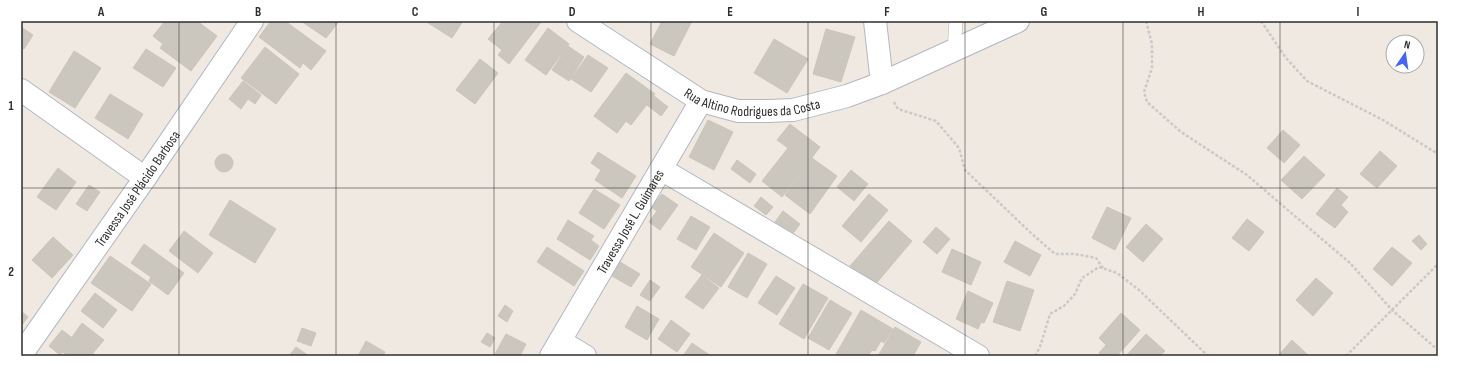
<svg xmlns="http://www.w3.org/2000/svg" width="1459" height="377" font-family="'Sofia Sans Condensed',sans-serif">
  <style>
    .building { fill: #cbc7bf; stroke: #cbc5ba }
    .lines { fill: none; stroke-linecap: round; stroke-linejoin: round }
    .service-casing { stroke: #b4b7c1; stroke-width: 14 }
    .minor-casing { stroke: #b4b7c1; stroke-width: 24 }
    .path { stroke: #c9c9c9; stroke-width: 2.5; stroke-dasharray: 3 2; stroke-linecap: butt }
    .service { stroke: #fff; stroke-width: 13 }
    .minor { stroke: #fff; stroke-width: 22 }
    .grid { fill: none; stroke: #2e2e2e; stroke-width: 1; stroke-opacity: 0.55 }
    .labels { text-anchor: middle; dominant-baseline: central; stroke-width: 4; stroke-linejoin: round; paint-order: stroke }
    .street-label { font-size: 14px; fill: #2e2e2e; stroke: #fff }
    .neatline { fill: none; stroke: #2e2e2e; stroke-width: 1.5 }
    .grid-label { font-size: 13px; text-anchor: middle; font-weight: bold; fill: #2e2e2e }
  </style>
  <rect width="100%" height="100%" fill="#efe9e1"/>
  <g class="building">
    <polygon points="165,21 197,21 217,36 191,71 160,48 163,44 153,36"/>
    <polygon points="271,21 285,21 326,51 311,70 303,63 300,68 259,37"/>
    <polygon points="301,21 339,21 326,38"/>
    <polygon points="425,21 463,21 452,38"/>
    <polygon points="503,21 540,21 541,22 509,64 498,55 502,50 488,39"/>
    <polygon points="662,21 692,21 674,56 650,44"/>
    <polygon points="21,27 33,35 24,49 21,47"/>
    <polygon points="548,28 569,44 546,75 525,60"/>
    <polygon points="826,29 855,37 841,82 813,74"/>
    <polygon points="774,39 808,59 787,93 754,73"/>
    <polygon points="568,46 584,57 569,81 552,70"/>
    <polygon points="265,47 299,74 276,104 241,78"/>
    <polygon points="146,49 176,68 163,87 133,68"/>
    <polygon points="74,51 101,68 75,108 49,92"/>
    <polygon points="588,55 608,68 591,92 571,79"/>
    <polygon points="480,59 498,73 475,104 456,90"/>
    <polygon points="626,73 655,94 631,125 626,121 617,133 594,116"/>
    <polygon points="243,81 261,95 255,104 248,99 241,109 229,99"/>
    <polygon points="110,94 143,114 128,139 95,118"/>
    <polygon points="654,96 668,107 661,116 647,105"/>
    <polygon points="708,120 733,132 714,170 689,157"/>
    <polygon points="790,124 820,147 782,197 762,181 788,148 777,140"/>
    <polygon points="1283,130 1300,145 1284,163 1267,148"/>
    <polygon points="1380,151 1397,166 1377,188 1360,174"/>
    <polygon points="598,152 636,176 622,198 595,180 601,170 591,163"/>
    <circle cx="224" cy="163" r="9"/>
    <polygon points="1304,156 1325,175 1302,199 1281,180"/>
    <polygon points="812,158 837,176 810,214 785,195"/>
    <polygon points="737,160 756,174 750,183 731,169"/>
    <polygon points="58,168 76,182 56,210 37,197"/>
    <polygon points="851,170 868,184 854,201 837,187"/>
    <polygon points="89,185 100,192 87,211 76,204"/>
    <polygon points="1337,188 1348,197 1341,205 1348,212 1335,228 1316,214"/>
    <polygon points="594,189 620,205 604,229 579,213"/>
    <polygon points="662,194 678,205 660,230 649,222 657,211 651,207"/>
    <polygon points="869,194 888,210 861,242 842,226"/>
    <polygon points="761,197 773,207 766,215 754,206"/>
    <polygon points="230,200 276,229 255,263 209,235"/>
    <polygon points="1107,207 1131,218 1115,250 1092,238"/>
    <polygon points="783,211 800,224 792,235 775,222"/>
    <polygon points="691,216 710,227 696,250 677,239"/>
    <polygon points="1247,219 1264,232 1249,251 1232,238"/>
    <polygon points="568,220 594,236 591,240 599,246 590,260 557,239"/>
    <polygon points="889,221 912,241 874,286 850,266"/>
    <polygon points="1146,224 1163,239 1143,262 1126,247"/>
    <polygon points="936,227 950,239 937,254 923,242"/>
    <polygon points="184,231 213,253 198,273 169,251"/>
    <polygon points="714,233 744,253 721,287 691,267"/>
    <polygon points="1419,235 1427,244 1421,250 1412,241"/>
    <polygon points="53,237 73,255 52,278 32,260"/>
    <polygon points="1015,241 1041,255 1030,276 1004,262"/>
    <polygon points="144,244 184,273 168,295 149,281 151,277 131,263"/>
    <polygon points="547,247 584,271 574,286 537,262"/>
    <polygon points="1392,247 1412,263 1392,286 1373,269"/>
    <polygon points="952,249 981,262 971,285 942,272"/>
    <polygon points="748,253 767,264 747,298 728,287"/>
    <polygon points="110,256 151,284 132,311 91,283"/>
    <polygon points="620,262 640,274 631,287 612,276"/>
    <polygon points="702,275 719,288 703,309 685,297"/>
    <polygon points="776,276 795,288 777,315 758,303"/>
    <polygon points="1316,278 1333,293 1313,316 1296,300"/>
    <polygon points="650,280 660,287 650,301 640,295"/>
    <polygon points="1007,281 1034,290 1020,331 993,322"/>
    <polygon points="803,284 828,298 804,339 779,324"/>
    <polygon points="968,291 993,303 984,323 981,322 978,329 956,319"/>
    <polygon points="95,293 117,310 103,328 81,311"/>
    <polygon points="830,300 852,313 829,350 808,338"/>
    <polygon points="505,305 513,311 507,322 498,316"/>
    <polygon points="637,306 659,319 647,340 625,327"/>
    <polygon points="861,310 893,329 884,343 881,341 875,351 872,350 868,356 835,356"/>
    <polygon points="21,311 28,317 21,326"/>
    <polygon points="1121,313 1140,330 1117,356 1102,356 1099,353 1106,345 1099,338"/>
    <polygon points="671,320 690,334 677,352 658,339"/>
    <polygon points="82,323 104,340 93,353 72,337"/>
    <polygon points="895,327 921,342 913,356 878,356"/>
    <polygon points="302,328 316,333 311,346 297,341"/>
    <polygon points="62,330 96,356 68,356 62,352 60,355 49,346"/>
    <polygon points="487,333 495,338 490,347 481,342"/>
    <polygon points="506,334 526,344 520,356 494,356"/>
    <polygon points="1146,334 1165,351 1160,356 1126,356"/>
    <polygon points="1292,340 1309,356 1278,356"/>
    <polygon points="366,341 385,352 383,356 358,356"/>
    <polygon points="692,343 711,356 683,356"/>
    <polygon points="296,347 309,356 289,356"/>
  </g>
  <g class="lines">
    <g class="service-casing">
      <polyline id="service" points="954,50 956,21"/>
    </g>
    <g class="minor-casing">
      <g id="minor">
        <path id="s1" d="M578,21L701,101L738,111H768L793,110L847,96L882,83L1018,21"/>
        <polyline points="875,21 882,83"/>
        <polyline points="21,90 145,178"/>
        <polyline points="661,169 978,356"/>
        <polyline points="560,341 585,356"/>
        <path id="s2" d="M21,355L145,178L252,21"/>
        <path id="s3" d="M551,356L701,101"/>
      </g>
    </g>
    <g class="path">
      <polyline points="1146,21 1152,44 1152,68 1144,92 1147,102 1181,132 1247,175 1289,211 1350,263 1392,310 1438,350"/>
      <polyline points="1261,21 1286,58 1307,81 1383,120 1438,154"/>
      <polyline points="894,102 898,109 936,121 959,148 965,170 1032,234 1055,254 1075,254 1096,258 1103,268"/>
      <polyline points="1035,356 1040,347 1050,314 1064,306 1075,294 1082,278 1099,267 1117,273 1139,290 1208,356"/>
      <polyline points="1346,356 1438,264"/>
    </g>
    <use href="#service" class="service"/>
    <use href="#minor" class="minor"/>
  </g>
  <path class="grid" d="M179,21V356M336,21V356M494,21V356M651,21V356M808,21V356M965,21V356M1123,21V356M1280,21V356M21,188H1438"/>
  <g class="labels">
    <g class="street-label">
      <text stroke="none"><textPath href="#s1" startOffset="198">Rua Altino Rodrigues da Costa</textPath></text>
      <text stroke="none"><textPath href="#s2" startOffset="203">Travessa José Plácido Barbosa</textPath></text>
      <text stroke="none"><textPath href="#s3" startOffset="156">Travessa José L. Guimares</textPath></text>
    </g>
  </g>
  <rect width="1459" height="377" fill="none" stroke="#ffffff" stroke-width="44"/>
  <g transform="translate(1405 54) rotate(13)"><circle r="19" fill="#ffffff" stroke="#ababab"/>
  <path d="M0-3L7 15L0 10L-7 15Z" fill="#4264fb"/>
  <text y="-6" font-size="11" font-weight="bold" text-anchor="middle" fill="#2e2e2e">N</text>
  </g>
  <rect x="22" y="22" width="1415" height="333" class="neatline"/>
  <g class="grid-label">
    <text x="101" y="16">A</text>
    <text x="258" y="16">B</text>
    <text x="415" y="16">C</text>
    <text x="572" y="16">D</text>
    <text x="730" y="16">E</text>
    <text x="887" y="16">F</text>
    <text x="1044" y="16">G</text>
    <text x="1201" y="16">H</text>
    <text x="1358" y="16">I</text>
    <text x="11" y="110">1</text>
    <text x="11" y="276">2</text>
  </g>
</svg>
